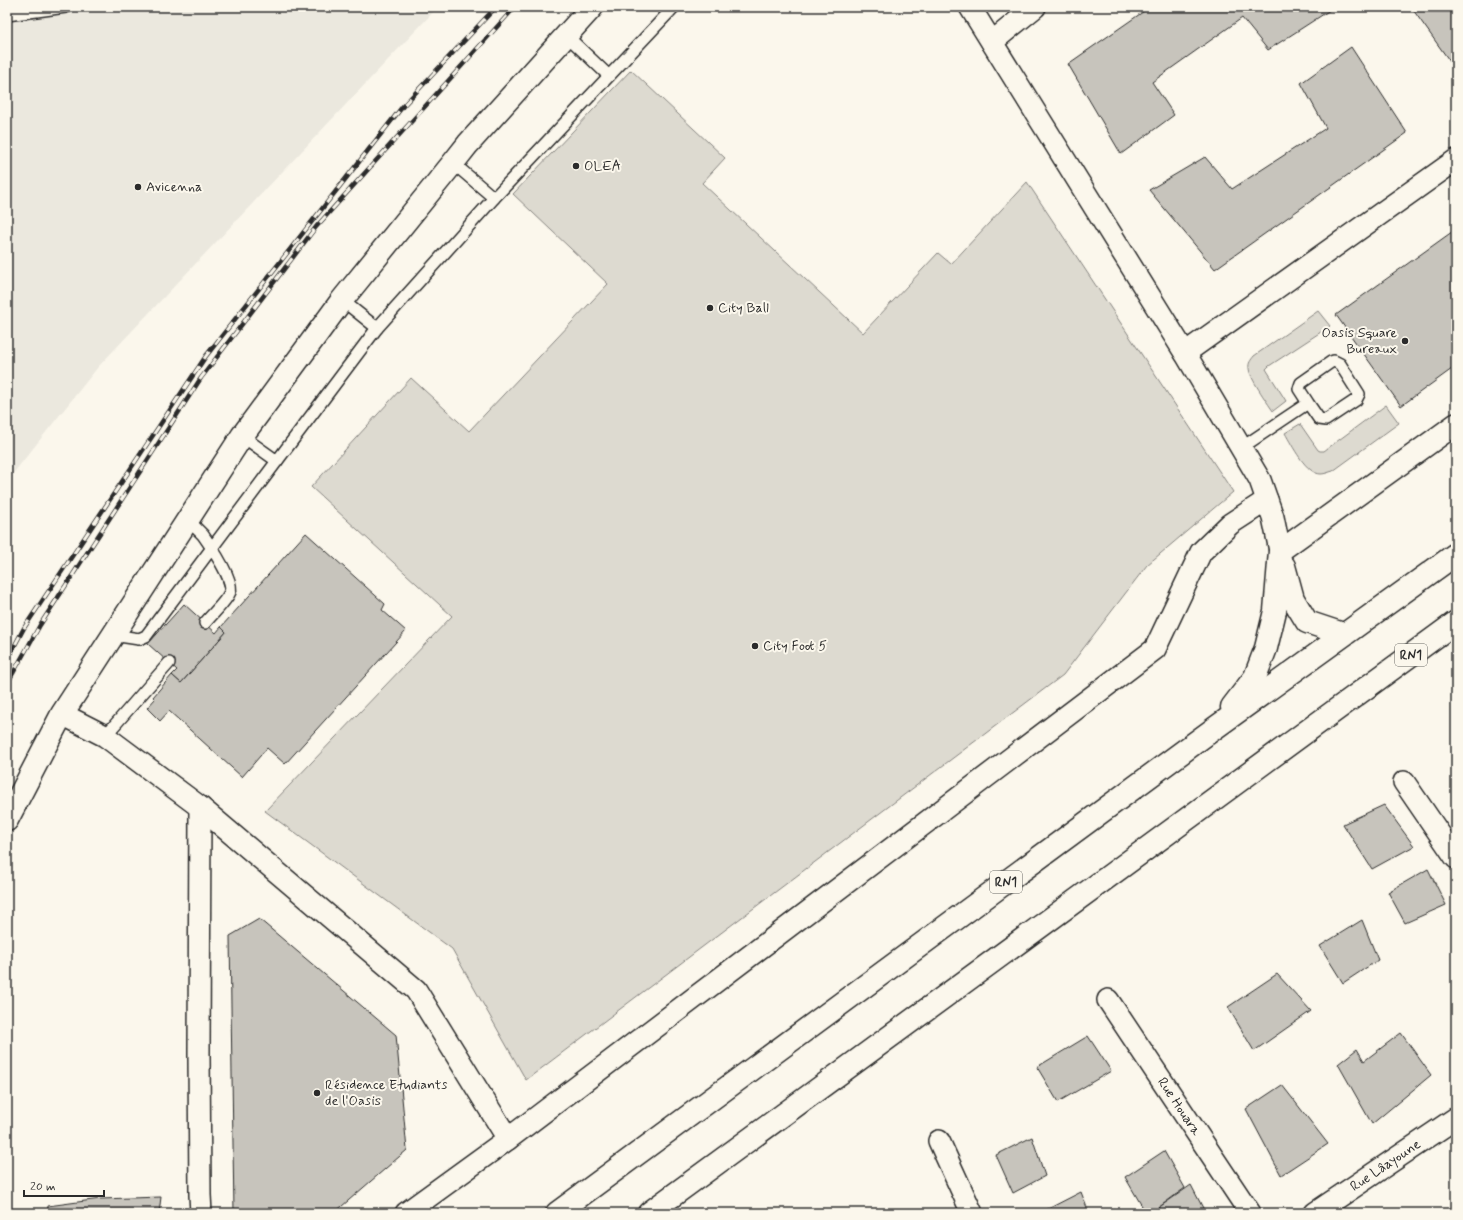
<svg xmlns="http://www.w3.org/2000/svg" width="1463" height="1220" font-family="Mynerve,sans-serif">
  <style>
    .built { fill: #ebe8de }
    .green { fill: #dddad0; stroke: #84827e }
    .building { fill: #c7c4bc; stroke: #2b2b2b }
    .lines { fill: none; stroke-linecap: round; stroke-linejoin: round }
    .service-casing { stroke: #2b2b2b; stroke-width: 14 }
    .minor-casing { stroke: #2b2b2b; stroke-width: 24 }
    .primary-casing { stroke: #2b2b2b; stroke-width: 25 }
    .trunk-casing { stroke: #2b2b2b; stroke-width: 25 }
    .service { stroke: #fbf7ec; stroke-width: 11 }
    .minor { stroke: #fbf7ec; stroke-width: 21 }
    .primary { stroke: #fbf7ec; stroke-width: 22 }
    .trunk { stroke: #fbf7ec; stroke-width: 22 }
    .rail-casing { stroke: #2b2b2b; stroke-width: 4.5 }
    .rail { stroke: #fbf7ec; stroke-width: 3; stroke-dasharray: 9; stroke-linecap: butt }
    .poi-dot { fill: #2b2b2b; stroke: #fbf7ec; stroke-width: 1.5 }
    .labels { text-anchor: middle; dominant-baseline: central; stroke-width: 4; stroke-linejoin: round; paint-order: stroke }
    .shield { fill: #fbf7ec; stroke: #696865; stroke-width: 1 }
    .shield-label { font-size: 13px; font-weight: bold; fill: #2b2b2b }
    .poi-label { font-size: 14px; fill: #2b2b2b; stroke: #fbf7ec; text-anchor: start }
    .street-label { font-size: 14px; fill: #2b2b2b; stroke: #fbf7ec }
  </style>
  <rect width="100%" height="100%" fill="#fbf7ec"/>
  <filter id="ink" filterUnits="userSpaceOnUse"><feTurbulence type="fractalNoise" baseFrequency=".025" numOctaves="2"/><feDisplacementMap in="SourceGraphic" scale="8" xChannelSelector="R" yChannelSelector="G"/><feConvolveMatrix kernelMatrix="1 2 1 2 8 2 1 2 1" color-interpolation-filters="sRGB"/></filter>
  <g filter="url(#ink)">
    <polygon class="built" points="7,7 438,7 98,367 7,481"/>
    <g class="green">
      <polygon points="631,70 725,158 702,183 863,333 938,253 951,264 1027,182 1233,492 1147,565 1063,675 526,1080 452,949 265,811 452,616 311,487 411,378 469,431 608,284 513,194"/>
      <path d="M1318,311L1330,326L1269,366L1266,369L1286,401L1273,411C1267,402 1249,377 1249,368C1248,363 1251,360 1254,356Z"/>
      <path d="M1386,405L1399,423L1333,471C1329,472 1325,474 1321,474C1306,474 1292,445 1285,433L1300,424L1318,450L1320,451H1324Z"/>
    </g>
    <g class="building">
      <polygon points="1150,7 1328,7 1330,10 1268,50 1242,18 1152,82 1174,115 1121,154 1068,64"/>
      <polygon points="1411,7 1456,7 1456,70"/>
      <polygon points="1351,47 1407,133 1215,269 1149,190 1205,157 1232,189 1326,128 1301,83"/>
      <polygon points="1456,229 1456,366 1401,406 1336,315"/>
      <polygon points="306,533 385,604 382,610 406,631 285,764 267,748 242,777 169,711 160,721 147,708 155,699 153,697 172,675 181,683 226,632 221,627"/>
      <polygon points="184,604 216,633 221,627 226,632 181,683 172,675 177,670 148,644"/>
      <polygon points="1384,805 1414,846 1372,869 1343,824"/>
      <polygon points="1428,869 1446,905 1405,923 1388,892"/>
      <polygon points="259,919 396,1035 407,1150 334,1213 234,1213 230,936"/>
      <polygon points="1362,920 1378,960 1343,983 1320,946"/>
      <polygon points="1277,974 1311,1011 1254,1051 1228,1007"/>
      <polygon points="1401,1033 1431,1075 1372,1124 1338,1064 1357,1049 1364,1061"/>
      <polygon points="1088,1036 1111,1071 1058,1102 1037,1067"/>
      <polygon points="1282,1085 1328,1144 1281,1175 1246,1109"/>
      <polygon points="1032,1137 1045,1176 1013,1193 996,1155"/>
      <polygon points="1164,1151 1185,1188 1151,1213 1146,1213 1125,1177"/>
      <polygon points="1191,1185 1204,1210 1199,1213 1151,1213"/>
      <polygon points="1081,1192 1089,1213 1040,1213"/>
      <polygon points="161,1197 159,1213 47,1213 48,1206 100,1199"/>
    </g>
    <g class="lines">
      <g class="service-casing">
        <g id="service">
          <polyline points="7,15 66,7"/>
          <polyline points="566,35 609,76"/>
          <polyline points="453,163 494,198 674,7"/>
          <polyline points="342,300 377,328 494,198"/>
          <polyline points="242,436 277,461 377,328"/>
          <polyline points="1241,448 1308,403 1319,419 1326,420 1356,400 1359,394 1340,364 1334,361 1331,362 1301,383 1299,389 1308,403"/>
          <path d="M188,520C193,525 198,530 203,535C210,545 235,581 230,592C226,602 212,614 205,623"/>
          <polyline points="113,635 139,639 146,636 277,461"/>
          <polyline points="105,736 169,663"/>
        </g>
      </g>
      <g class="minor-casing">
        <g id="minor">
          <polyline points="970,7 1185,353 1260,480 1273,517 1280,551 1456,424"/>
          <polyline points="992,42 1035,7"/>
          <polyline points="1185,353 1456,160"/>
          <polyline points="62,714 105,736 200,807 416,990 508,1139"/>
          <polyline points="1404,782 1456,858"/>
          <polyline points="200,807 199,1054 200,1195 201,1213"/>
          <path id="s1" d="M1108,1000L1250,1213"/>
          <polyline points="939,1141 972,1213"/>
          <polyline points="406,1213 508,1139 1155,649 1201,552 1230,524 1267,500"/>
          <path id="s2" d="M1315,1213L1456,1118"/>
        </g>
      </g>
      <g class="primary-casing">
        <polyline id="primary" points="7,820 62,714 242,436 342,300 453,163 468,144 592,7"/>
      </g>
      <g class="trunk-casing">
        <g id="trunk">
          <polyline points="1284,566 1293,599 1307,622 1343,634"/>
          <polyline points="1232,707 1255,677 1266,648 1275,611 1280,551"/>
          <polyline points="557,1213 1215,728 1456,554"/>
          <polyline points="649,1213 1456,622"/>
        </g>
      </g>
      <use href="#service" class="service"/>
      <use href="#minor" class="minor"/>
      <use href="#primary" class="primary"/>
      <use href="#trunk" class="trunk"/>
      <g class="rail-casing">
        <g id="rail">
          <polyline points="7,660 24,628 206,356 403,106 496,7"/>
          <polyline points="7,684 40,625 201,378 316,227 515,7"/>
        </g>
      </g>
      <use href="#rail" class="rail"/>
    </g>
  </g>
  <g class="poi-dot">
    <circle cx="576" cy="166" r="4"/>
    <circle cx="138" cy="187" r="4"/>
    <circle cx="710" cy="308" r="4"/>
    <circle cx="1405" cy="341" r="4"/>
    <circle cx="755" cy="646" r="4"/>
    <circle cx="317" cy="1093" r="4"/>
  </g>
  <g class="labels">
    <g class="shield">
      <rect x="1395" y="644" width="32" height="22" rx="3"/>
      <rect x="990" y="871" width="32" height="22" rx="3"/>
    </g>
    <g class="shield-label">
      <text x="1411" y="655">RN1</text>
      <text x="1006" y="882">RN1</text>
    </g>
    <g class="poi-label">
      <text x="584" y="166">OLEA</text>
      <text x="146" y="187">Avicenna</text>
      <text x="718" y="308">City Ball</text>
      <text x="1397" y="333" text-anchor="end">Oasis Square<tspan x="1397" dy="16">Bureaux</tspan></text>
      <text x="763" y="646">City Foot 5</text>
      <text x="325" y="1085">Résidence Etudiants<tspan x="325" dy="16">de l'Oasis</tspan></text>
    </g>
    <g class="street-label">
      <text stroke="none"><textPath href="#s1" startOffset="128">Rue Houara</textPath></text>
      <text stroke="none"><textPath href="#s2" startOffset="85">Rue Lâayoune</textPath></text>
    </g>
  </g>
  <rect width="1463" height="1220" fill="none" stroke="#fbf7ec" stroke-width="24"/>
  <rect x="12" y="12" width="1439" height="1196" fill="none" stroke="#2b2b2b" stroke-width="1.5" filter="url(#ink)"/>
  <path d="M24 1190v6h80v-6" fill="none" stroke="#2b2b2b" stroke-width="2"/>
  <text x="30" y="1190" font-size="12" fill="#2b2b2b" stroke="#fbf7ec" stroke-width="3" paint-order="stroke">20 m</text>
</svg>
